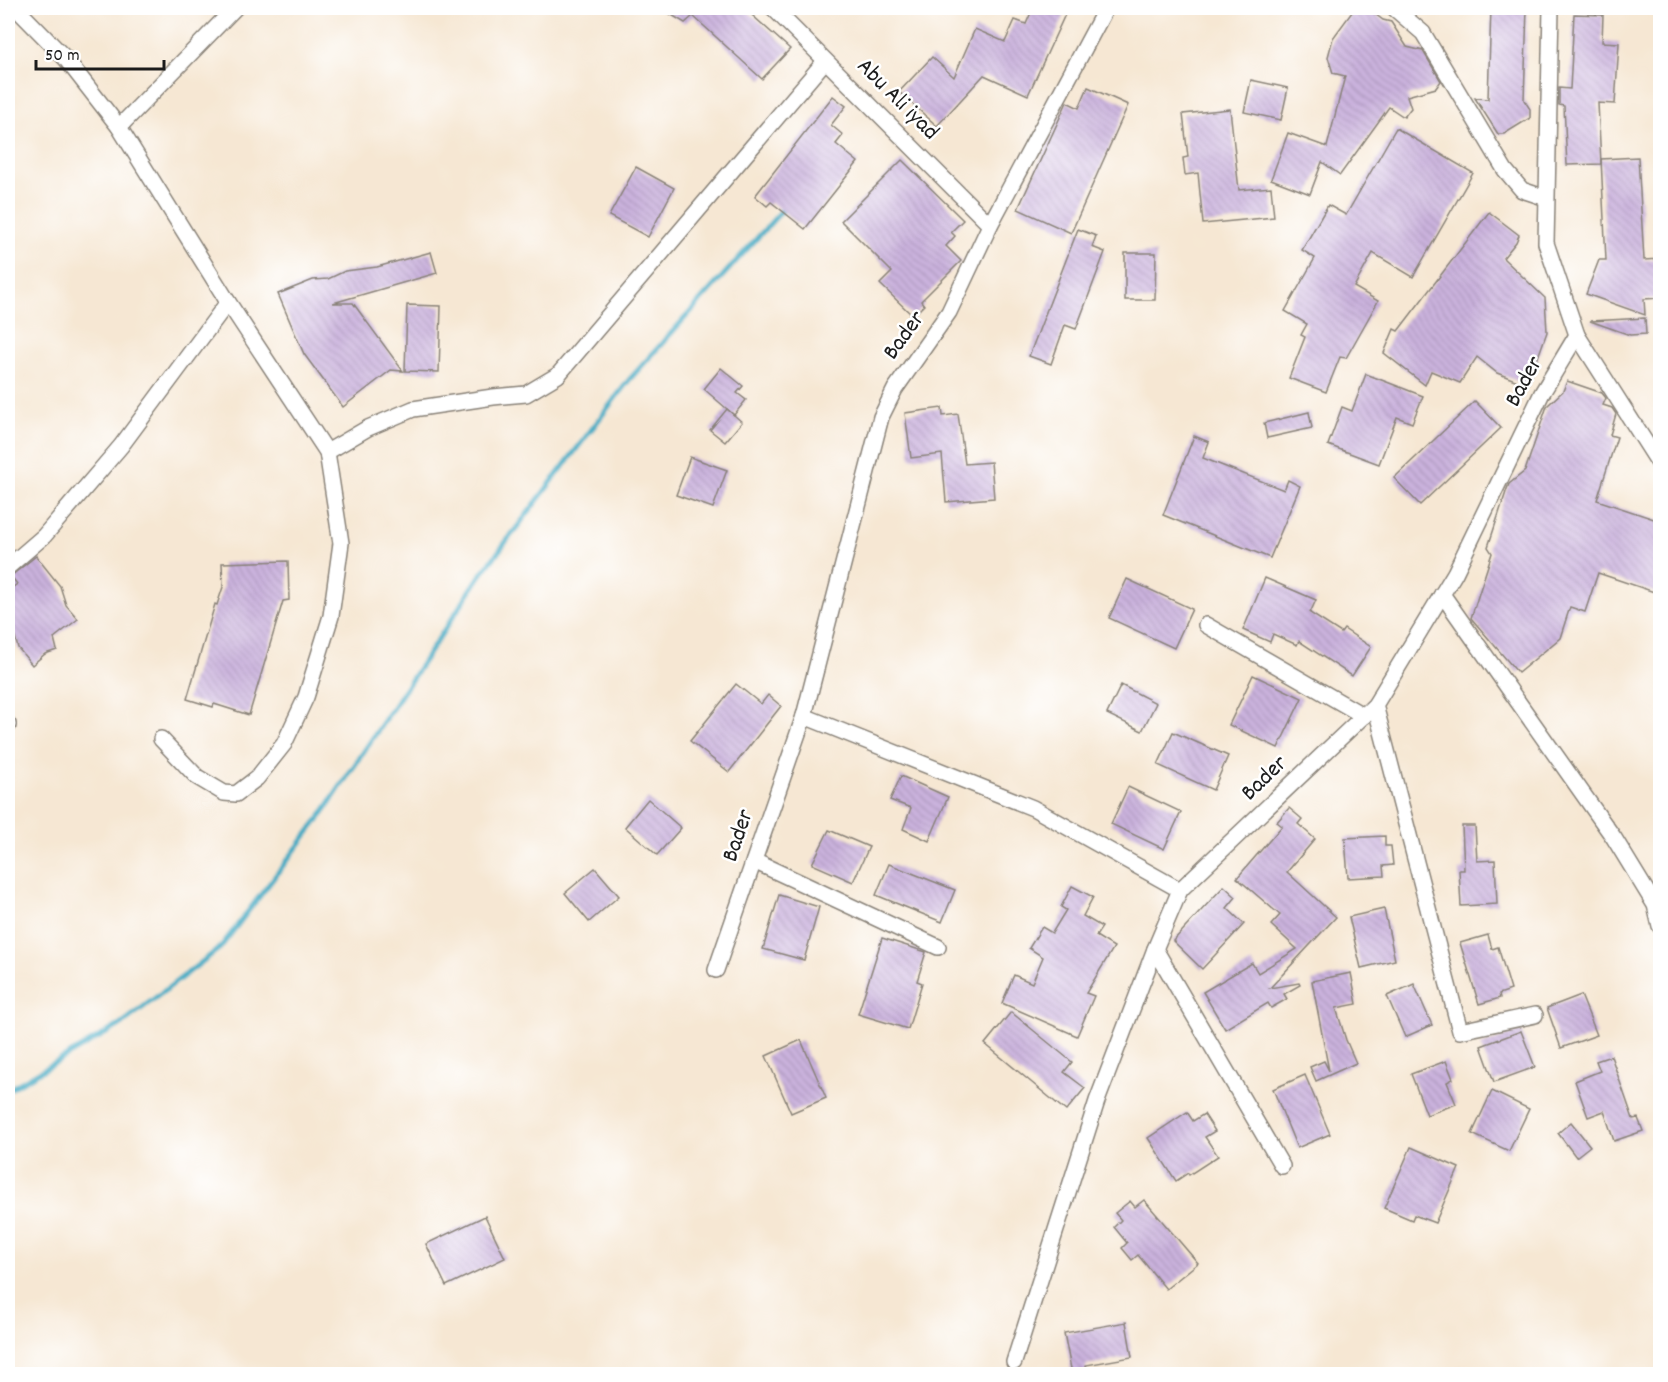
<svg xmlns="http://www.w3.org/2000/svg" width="1668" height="1382" font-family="Dekko,sans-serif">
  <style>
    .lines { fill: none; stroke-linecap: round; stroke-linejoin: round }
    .stream { stroke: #43aac3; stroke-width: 5 }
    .building { fill: url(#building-back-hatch) }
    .minor-casing { stroke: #898278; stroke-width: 18 }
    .minor { stroke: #fff; stroke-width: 15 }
    .labels { text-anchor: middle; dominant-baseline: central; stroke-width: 5; stroke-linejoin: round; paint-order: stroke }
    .street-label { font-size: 24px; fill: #1c1c1c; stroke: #fff }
  </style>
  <defs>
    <pattern id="building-back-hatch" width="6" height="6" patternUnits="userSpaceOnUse" patternTransform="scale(1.5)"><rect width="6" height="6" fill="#cab2dd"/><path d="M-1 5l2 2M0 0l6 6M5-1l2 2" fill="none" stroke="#ad98bd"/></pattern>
  </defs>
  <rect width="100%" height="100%" fill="#fff"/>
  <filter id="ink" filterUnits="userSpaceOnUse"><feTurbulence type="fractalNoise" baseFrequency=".0167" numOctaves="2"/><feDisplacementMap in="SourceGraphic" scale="12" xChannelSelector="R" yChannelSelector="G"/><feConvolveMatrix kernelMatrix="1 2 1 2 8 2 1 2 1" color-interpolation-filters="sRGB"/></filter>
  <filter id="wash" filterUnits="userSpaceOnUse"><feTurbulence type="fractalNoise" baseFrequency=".008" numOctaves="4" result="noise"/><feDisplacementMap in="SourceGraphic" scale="24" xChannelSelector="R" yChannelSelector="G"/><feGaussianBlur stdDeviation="1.35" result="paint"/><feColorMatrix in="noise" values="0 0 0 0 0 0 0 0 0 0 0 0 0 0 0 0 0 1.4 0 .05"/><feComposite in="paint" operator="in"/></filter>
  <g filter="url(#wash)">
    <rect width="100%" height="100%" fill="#f6e7d3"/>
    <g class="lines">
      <polyline class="stream" points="8,1090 120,1025 220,948 321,816 480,576 629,380 785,207"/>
    </g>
    <g id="blocks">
      <g class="building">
        <polygon points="660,8 744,8 790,49 762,79 693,16 685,23"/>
        <polygon points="1033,8 1068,8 1028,95 984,75 937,126 899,92 932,57 954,77 975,29 1005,42 1015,20 1026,24"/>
        <polygon points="1355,8 1367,8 1383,20 1391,22 1407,47 1423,51 1441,81 1436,88 1407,96 1411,108 1404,117 1389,107 1340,175 1322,162 1310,194 1271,179 1288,133 1327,147 1345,76 1333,73 1328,57 1333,38"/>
        <polygon points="1491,8 1527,8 1524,100 1530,109 1530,118 1504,134 1498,134 1475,98 1488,99"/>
        <polygon points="1574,14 1603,15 1602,42 1619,43 1615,104 1598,103 1601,164 1567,165 1564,106 1559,105 1559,88 1570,89"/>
        <polygon points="1251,80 1288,88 1281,120 1244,112"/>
        <polygon points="1088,87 1128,105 1071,233 1018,209 1067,102 1079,108"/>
        <polygon points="833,96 846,106 831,125 843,135 836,144 858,162 805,229 771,202 767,206 755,196"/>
        <polygon points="1230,109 1239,190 1271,187 1274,217 1203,224 1198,173 1185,175 1183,158 1188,157 1183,114"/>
        <polygon points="1396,128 1473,173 1413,277 1373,253 1354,287 1378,301 1346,358 1340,357 1326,392 1289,378 1305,337 1301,335 1307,324 1285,311 1315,258 1302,250 1328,205 1346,215"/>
        <polygon points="1638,157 1644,260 1660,259 1660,298 1644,299 1645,315 1586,294 1599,260 1606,260 1601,159"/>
        <polygon points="902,160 963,220 951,232 955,236 946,246 961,261 921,301 924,305 913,316 880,284 892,272 841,221"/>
        <polygon points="636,167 674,188 648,237 609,216"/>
        <polygon points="1489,212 1519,235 1516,242 1503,258 1545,298 1547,332 1528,385 1497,373 1477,357 1460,383 1431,371 1425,385 1384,353 1394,329 1398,331"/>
        <polygon points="1078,229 1096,236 1092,247 1105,252 1076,329 1065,325 1051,364 1029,356"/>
        <polygon points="431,252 437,273 333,303 353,303 403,371 391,370 343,407 304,354 278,294 313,280 328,279 345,271 377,267"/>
        <polygon points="1125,253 1156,253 1155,300 1125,300"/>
        <polygon points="407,305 441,306 439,372 405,371"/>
        <polygon points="1645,318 1646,334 1630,335 1590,321"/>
        <polygon points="721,368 743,386 737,393 746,400 734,415 704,389"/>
        <polygon points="1366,374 1423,396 1412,423 1397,417 1379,464 1328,445 1342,407 1352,411"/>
        <polygon points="1567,381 1602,393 1606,398 1603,405 1612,408 1616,414 1610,435 1617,437 1597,500 1660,521 1660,594 1598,573 1585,612 1570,607 1560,638 1518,673 1471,618 1492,553 1488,547 1507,489 1509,484 1525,471 1547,406 1563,391"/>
        <polygon points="1475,401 1501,428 1420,505 1394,478"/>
        <polygon points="942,408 943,416 958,414 965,464 991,462 994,498 946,502 942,454 911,458 905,413"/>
        <polygon points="727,409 742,422 725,442 710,430"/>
        <polygon points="1309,412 1312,428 1267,438 1264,423"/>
        <polygon points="1194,436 1209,442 1203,458 1284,490 1288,480 1300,486 1270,558 1163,515"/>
        <polygon points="690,457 727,470 713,508 676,495"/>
        <polygon points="36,556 60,586 66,605 78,619 54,638 57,650 45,654 32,665 18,648 8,613 8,591 17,584 11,576"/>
        <polygon points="288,561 289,600 283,601 249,715 214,704 213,707 187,699 215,604 217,605 223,587 222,563"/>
        <polygon points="1265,578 1316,600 1310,613 1341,633 1344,629 1371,647 1352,676 1299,641 1297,645 1273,634 1270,642 1243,630"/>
        <polygon points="1127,579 1192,609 1174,648 1109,618"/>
        <polygon points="1253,675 1302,698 1278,748 1229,725"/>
        <polygon points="736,684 761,704 768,695 781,706 729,772 690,741"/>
        <polygon points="1121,685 1156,703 1142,731 1107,714"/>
        <polygon points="1173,732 1228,756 1213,790 1158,765"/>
        <polygon points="901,776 948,797 929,841 903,829 911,808 890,800"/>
        <polygon points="1128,787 1181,812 1164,849 1111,824"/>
        <polygon points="648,799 681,828 657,855 625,827"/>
        <polygon points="1289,808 1302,819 1298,824 1315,839 1287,872 1336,917 1270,988 1299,983 1300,985 1284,994 1287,999 1271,1008 1268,1003 1225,1029 1203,992 1252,963 1258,973 1297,949 1271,925 1280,915 1237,878 1282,826 1277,822"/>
        <polygon points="1462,826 1475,826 1477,861 1495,860 1497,904 1461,906 1459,870 1464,870"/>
        <polygon points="829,830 869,847 853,882 812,864"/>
        <polygon points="1385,836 1385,846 1391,846 1393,865 1383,866 1384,876 1348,878 1345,838"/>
        <polygon points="889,864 955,890 942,922 876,895"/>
        <polygon points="595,868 619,896 589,922 565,893"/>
        <polygon points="1072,886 1093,897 1083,916 1102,927 1096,936 1114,947 1086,993 1094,996 1077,1036 1002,1003 1014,975 1032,983 1043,957 1029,948 1042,927 1052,933 1066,910 1061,907"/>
        <polygon points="1224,886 1236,897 1227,908 1244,924 1202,969 1173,941"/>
        <polygon points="779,895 819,907 804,960 763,949"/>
        <polygon points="1384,909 1395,960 1361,968 1349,917"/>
        <polygon points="1488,935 1492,949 1498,947 1511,990 1499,994 1500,998 1479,1004 1460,943"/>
        <polygon points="882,938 926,952 917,981 922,983 908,1029 858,1014"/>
        <polygon points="1351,973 1357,1004 1336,1008 1346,1040 1356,1063 1316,1081 1310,1067 1324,1061 1329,1071 1312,981"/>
        <polygon points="1414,984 1432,1025 1405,1037 1387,996"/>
        <polygon points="1581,995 1597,1035 1561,1048 1547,1008"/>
        <polygon points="1011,1012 1072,1062 1064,1072 1085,1088 1066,1111 985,1044"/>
        <polygon points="1521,1031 1535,1067 1494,1082 1481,1046"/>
        <polygon points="801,1040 826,1098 791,1113 766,1056"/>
        <polygon points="1611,1056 1633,1119 1638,1118 1643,1131 1614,1141 1604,1111 1588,1117 1575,1081 1600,1071 1596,1061"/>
        <polygon points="1446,1061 1453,1079 1447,1082 1456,1104 1427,1115 1411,1074"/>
        <polygon points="1305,1075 1330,1134 1297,1148 1273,1089"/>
        <polygon points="1492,1091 1529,1109 1509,1151 1472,1134"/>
        <polygon points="1187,1112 1193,1121 1204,1114 1215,1131 1205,1137 1218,1156 1189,1175 1188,1173 1176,1181 1148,1138"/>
        <polygon points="1571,1122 1590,1146 1576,1157 1558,1133"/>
        <polygon points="1411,1147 1459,1168 1435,1223 1414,1215 1412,1220 1384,1208"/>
        <polygon points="1144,1200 1198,1263 1166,1289 1138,1255 1132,1260 1122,1248 1127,1243 1114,1227 1121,1220 1115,1213 1130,1201 1135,1207"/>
        <polygon points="485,1216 505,1258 446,1286 426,1244"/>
        <polygon points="1126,1322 1132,1357 1086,1365 1087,1374 1072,1374 1064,1333"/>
      </g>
    </g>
  </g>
  <g filter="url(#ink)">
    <use href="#blocks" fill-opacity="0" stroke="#898278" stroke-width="1.5"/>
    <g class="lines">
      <g class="minor-casing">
        <g id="minor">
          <polyline points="16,8 66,59 119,127 228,302 327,452 341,543 331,616 306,697 284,744 257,778 236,794 224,793 197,777 161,739"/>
          <polyline points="773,8 990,225"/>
          <polyline points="1394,8 1423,33 1505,170 1522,190 1546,198"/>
          <polyline points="1551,8 1546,243 1577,335 1660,465"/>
          <polyline points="119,127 235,8"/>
          <polyline points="327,452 368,428 413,409 493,397 526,394 558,375 825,61"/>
          <polyline points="8,567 44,536 121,446 228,302"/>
          <polyline points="1442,594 1614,838 1655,905 1660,926"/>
          <polyline points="1206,625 1364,716"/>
          <polyline points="1375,705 1460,1031 1535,1015"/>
          <polyline points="804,716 1033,808 1180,890 1375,705 1455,573 1542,393 1577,335"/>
          <polyline points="8,724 8,726"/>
          <polyline points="754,861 938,947"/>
          <polyline points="1155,949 1282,1166"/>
          <polyline points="716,970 804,716 881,417 895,389 949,312 990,225 1106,8"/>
          <polyline points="1014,1362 1097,1101 1155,949 1180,890"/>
        </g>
      </g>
      <use href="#minor" class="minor"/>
    </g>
  </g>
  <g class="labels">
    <g class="street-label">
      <text transform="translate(897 100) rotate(45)">Abu Ali iyad</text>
      <text transform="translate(905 336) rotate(-54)">Bader</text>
      <text transform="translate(1525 382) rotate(-61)">Bader</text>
      <text transform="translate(1265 779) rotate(-44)">Bader</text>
      <text transform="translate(739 836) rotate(-71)">Bader</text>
    </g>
  </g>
  <rect width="1668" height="1382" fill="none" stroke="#fff" stroke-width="30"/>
  <path d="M36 60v9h128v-9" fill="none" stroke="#1c1c1c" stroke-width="3"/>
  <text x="45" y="60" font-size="18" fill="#1c1c1c" stroke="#ffffff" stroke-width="4.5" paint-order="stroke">50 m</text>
</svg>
